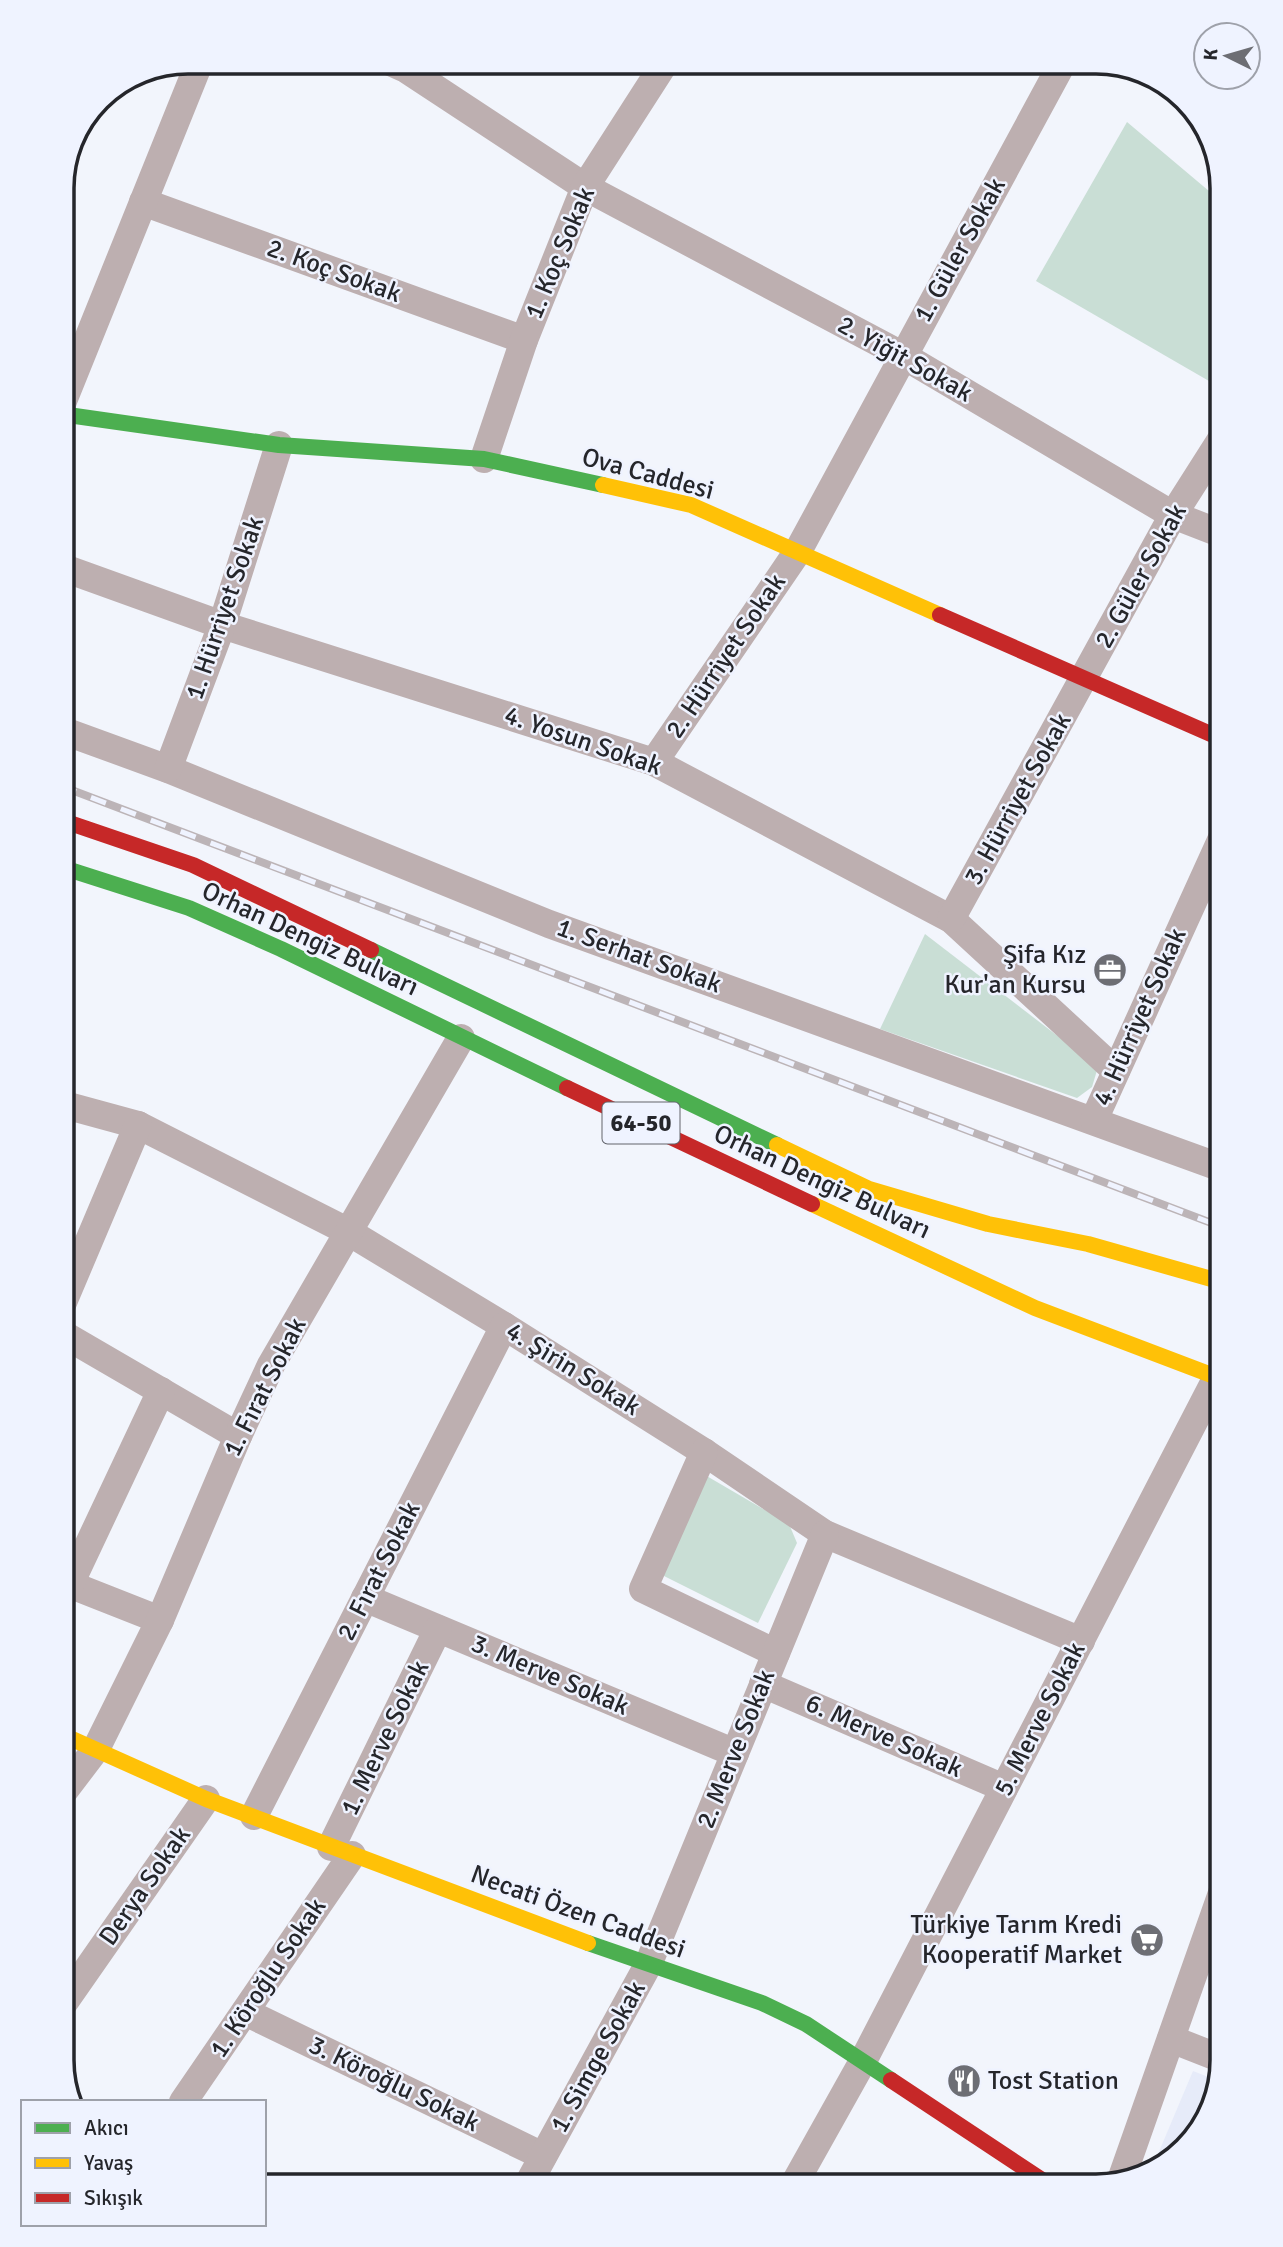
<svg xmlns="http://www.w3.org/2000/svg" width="1283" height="2247" font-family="Signika,sans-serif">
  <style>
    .built { fill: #e6ebf9 }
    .green { fill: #c9ded5 }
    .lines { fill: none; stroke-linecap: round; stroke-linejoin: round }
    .street { stroke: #bdafb0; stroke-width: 28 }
    .fast { stroke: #4caf50; stroke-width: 16 }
    .slow { stroke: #ffc107; stroke-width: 16 }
    .jam { stroke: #c62828; stroke-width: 16 }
    .rail-casing { stroke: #bcb4b7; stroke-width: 8 }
    .rail { stroke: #eff3ff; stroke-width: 5; stroke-dasharray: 16; stroke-linecap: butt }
    .labels { text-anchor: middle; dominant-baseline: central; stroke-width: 5; stroke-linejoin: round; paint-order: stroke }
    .shield { fill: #eff3ff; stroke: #62646b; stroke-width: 2 }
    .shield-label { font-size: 24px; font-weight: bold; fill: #25262b }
    .street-label { font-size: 26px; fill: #25262b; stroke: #eff3ff }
    .poi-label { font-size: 26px; fill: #25262b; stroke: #eff3ff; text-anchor: end }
    .rim { fill: none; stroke: #25262b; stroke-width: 3.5 }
  </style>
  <rect width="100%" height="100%" fill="#f2f5fc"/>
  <polygon class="built" points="1193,2071 1216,2080 1201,2129 1150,2173"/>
  <g class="green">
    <polygon points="1127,122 1222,202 1222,366 1209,381 1036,281"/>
    <polygon points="925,934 1098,1067 1092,1087 1077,1098 880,1029"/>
    <polygon points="705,1475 789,1524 797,1543 758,1623 662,1575"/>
  </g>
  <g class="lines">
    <g class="street">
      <polyline points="388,61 406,69 585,187 902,355 1173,515 1222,534"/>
      <polyline points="143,202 524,340"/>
      <polyline points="61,406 200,61"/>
      <polyline points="484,459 524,340 585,187 666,61"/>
      <polyline points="61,567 222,625 654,762 951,919 1116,1071"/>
      <polyline points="61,730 168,769 549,924 1222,1168"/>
      <polyline points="654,762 798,551 1063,62"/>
      <polyline points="168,769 222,625 279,445"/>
      <polyline points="951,919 1173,515 1222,438"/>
      <polyline points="61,1104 138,1125 347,1231 504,1326 704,1452 825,1534 1081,1641"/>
      <polyline points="1094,1120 1222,838"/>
      <polyline points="61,1307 138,1125"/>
      <polyline points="61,1333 238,1436"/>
      <polyline points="704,1452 643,1589 776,1653"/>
      <polyline points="61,1581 160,1620"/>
      <polyline points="70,1584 161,1391"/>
      <polyline points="365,1598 735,1753"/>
      <polyline points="763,1684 1004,1788"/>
      <polyline points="61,1795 96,1749 160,1620 238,1436 271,1365 461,1038"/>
      <polyline points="254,1816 504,1326"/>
      <polyline points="331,1847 438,1629"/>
      <polyline points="61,2007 206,1799"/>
      <polyline points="245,2012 543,2156"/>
      <polyline points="1171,2039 1222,2059"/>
      <polyline points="183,2102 352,1855"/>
      <polyline points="1121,2180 1222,1893"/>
      <polyline points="527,2186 648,1965 825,1534"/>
      <polyline points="793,2186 863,2061 1217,1377"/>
    </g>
    <g class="fast">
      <polyline points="61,414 279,445 484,459 603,485"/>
      <polyline points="61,867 189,908 281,949 567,1088"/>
      <polyline points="371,950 777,1145"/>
      <polyline points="588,1943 762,2003 806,2024 891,2080"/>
    </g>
    <g class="slow">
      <polyline points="603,485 691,505 940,615"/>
      <polyline points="777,1145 869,1189 988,1224 1088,1244 1222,1282"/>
      <polyline points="812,1204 1035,1308 1222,1379"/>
      <polyline points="61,1734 206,1799 588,1943"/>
    </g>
    <g class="jam">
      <polyline points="940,615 1222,739"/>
      <polyline points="61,820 193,865 371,950"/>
      <polyline points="567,1088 812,1204"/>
      <polyline points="891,2080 1051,2186"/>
    </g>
    <g class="rail-casing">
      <polyline id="rail" points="61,786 1222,1227"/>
    </g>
    <use href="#rail" class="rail"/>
  </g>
  <defs>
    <g id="office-disc" transform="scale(1.75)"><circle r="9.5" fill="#6d6e74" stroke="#eff3ff"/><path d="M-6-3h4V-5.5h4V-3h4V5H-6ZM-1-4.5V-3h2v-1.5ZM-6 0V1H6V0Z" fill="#fff"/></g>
    <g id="supermarket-disc" transform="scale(1.75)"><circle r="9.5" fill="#6d6e74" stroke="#eff3ff"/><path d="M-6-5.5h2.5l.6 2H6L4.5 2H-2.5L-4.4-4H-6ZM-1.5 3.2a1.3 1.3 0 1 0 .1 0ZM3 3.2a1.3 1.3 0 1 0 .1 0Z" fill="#fff"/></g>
    <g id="restaurant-disc" transform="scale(1.75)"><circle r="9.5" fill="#6d6e74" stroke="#eff3ff"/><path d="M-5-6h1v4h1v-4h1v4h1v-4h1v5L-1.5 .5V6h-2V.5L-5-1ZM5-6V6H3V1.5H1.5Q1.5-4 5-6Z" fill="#fff"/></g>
  </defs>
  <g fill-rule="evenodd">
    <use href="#office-disc" x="1110" y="970"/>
    <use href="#supermarket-disc" x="1147" y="1940"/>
    <use href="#restaurant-disc" x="964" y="2081"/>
  </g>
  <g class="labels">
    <rect class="shield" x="602.5" y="1102.5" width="77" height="41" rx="5"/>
    <g class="shield-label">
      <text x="641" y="1123">64-50</text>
    </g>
    <g class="street-label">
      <text transform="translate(960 250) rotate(-61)">1. Güler Sokak</text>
      <text transform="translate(560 253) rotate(-67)">1. Koç Sokak</text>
      <text transform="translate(334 271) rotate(20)">2. Koç Sokak</text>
      <text transform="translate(905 359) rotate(29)">2. Yiğit Sokak</text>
      <text transform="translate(648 474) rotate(15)">Ova Caddesi</text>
      <text transform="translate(1141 576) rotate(-61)">2. Güler Sokak</text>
      <text transform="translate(225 608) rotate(-71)">1. Hürriyet Sokak</text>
      <text transform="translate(726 656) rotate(-56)">2. Hürriyet Sokak</text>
      <text transform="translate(583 741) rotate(19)">4. Yosun Sokak</text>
      <text transform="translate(1018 799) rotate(-61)">3. Hürriyet Sokak</text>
      <text transform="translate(310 939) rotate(25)">Orhan Dengiz Bulvarı</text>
      <text transform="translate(639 956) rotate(20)">1. Serhat Sokak</text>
      <text transform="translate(1140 1017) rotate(-66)">4. Hürriyet Sokak</text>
      <text transform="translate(822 1182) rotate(25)">Orhan Dengiz Bulvarı</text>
      <text transform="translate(573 1369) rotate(32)">4. Şirin Sokak</text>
      <text transform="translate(265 1387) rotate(-63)">1. Fırat Sokak</text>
      <text transform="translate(379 1571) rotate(-63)">2. Fırat Sokak</text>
      <text transform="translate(550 1675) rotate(23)">3. Merve Sokak</text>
      <text transform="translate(1040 1719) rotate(-63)">5. Merve Sokak</text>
      <text transform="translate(884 1736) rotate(24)">6. Merve Sokak</text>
      <text transform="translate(385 1738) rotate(-64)">1. Merve Sokak</text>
      <text transform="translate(736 1749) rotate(-68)">2. Merve Sokak</text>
      <text transform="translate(145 1886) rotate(-55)">Derya Sokak</text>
      <text transform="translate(578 1912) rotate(20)">Necati Özen Caddesi</text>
      <text transform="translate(268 1978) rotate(-56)">1. Köroğlu Sokak</text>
      <text transform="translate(598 2057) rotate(-61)">1. Simge Sokak</text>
      <text transform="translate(394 2084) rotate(26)">3. Köroğlu Sokak</text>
    </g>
    <g class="poi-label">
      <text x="1086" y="955">Şifa Kız<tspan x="1086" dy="30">Kur'an Kursu</tspan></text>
      <text x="1122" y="1925">Türkiye Tarım Kredi<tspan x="1122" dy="30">Kooperatif Market</tspan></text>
      <text x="988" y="2081" text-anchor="start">Tost Station</text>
    </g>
  </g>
  <path d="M0 0H1283V2247H0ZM188 74H1096A114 114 0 0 1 1210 188V2060A114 114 0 0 1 1096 2174H188A114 114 0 0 1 74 2060V188A114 114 0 0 1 188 74Z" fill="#eff3ff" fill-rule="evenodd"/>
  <path class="rim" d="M188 74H1096A114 114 0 0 1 1210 188V2060A114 114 0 0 1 1096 2174H188A114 114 0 0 1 74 2060V188A114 114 0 0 1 188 74Z"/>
  <rect x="21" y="2100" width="245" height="126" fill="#eff3ff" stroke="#9ea1aa" stroke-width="2"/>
  <rect x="35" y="2123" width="35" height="10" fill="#4caf50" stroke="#9ea1aa" stroke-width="2"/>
  <text x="84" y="2135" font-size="21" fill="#25262b">Akıcı</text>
  <rect x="35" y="2158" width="35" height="10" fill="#ffc107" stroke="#9ea1aa" stroke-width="2"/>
  <text x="84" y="2170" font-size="21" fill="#25262b">Yavaş</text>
  <rect x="35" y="2193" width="35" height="10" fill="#c62828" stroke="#9ea1aa" stroke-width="2"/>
  <text x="84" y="2205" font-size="21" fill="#25262b">Sıkışık</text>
  <g transform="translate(1227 56) rotate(275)"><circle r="33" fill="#eff3ff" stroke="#9ea1aa" stroke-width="2"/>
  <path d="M0-5L12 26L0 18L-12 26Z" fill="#6d6e74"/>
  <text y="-10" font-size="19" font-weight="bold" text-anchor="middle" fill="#25262b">K</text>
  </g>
</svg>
